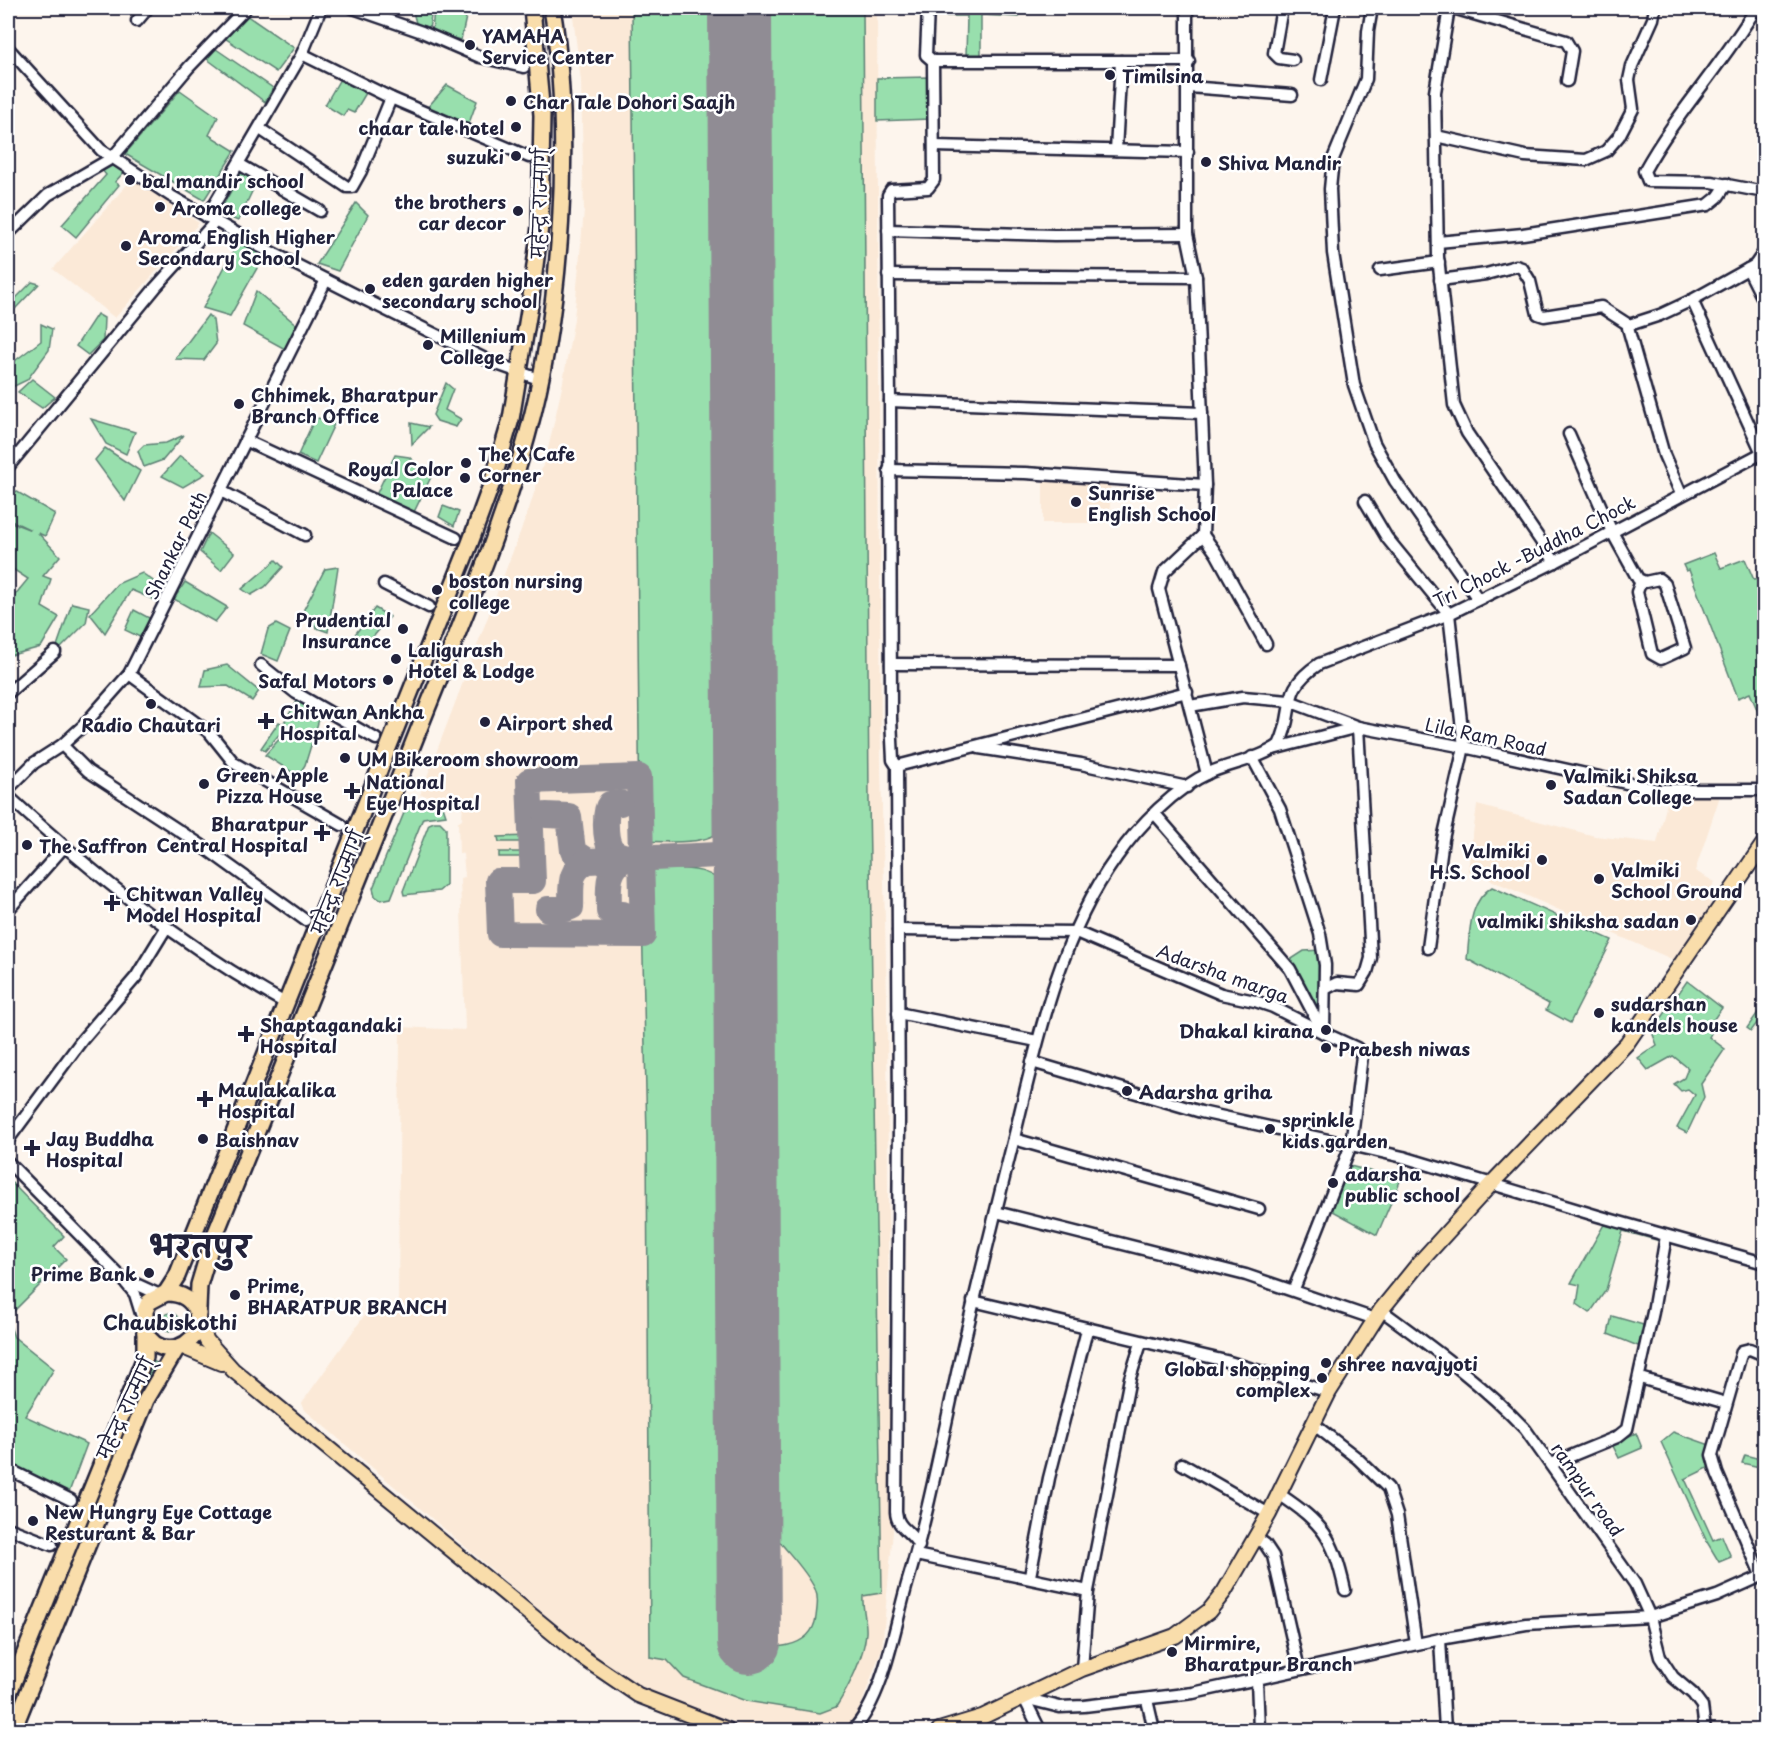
<svg xmlns="http://www.w3.org/2000/svg" width="1772" height="1738" font-family="'Playpen Sans','Playpen Sans Deva',sans-serif">
  <style>
    .built { fill: #fbe9d7 }
    .green { fill: #98dfad; stroke: #5d8074; stroke-width: 1.5 }
    .lines { fill: none; stroke-linecap: round; stroke-linejoin: round }
    .taxiway { stroke: #908c94; stroke-width: 26 }
    .runway { stroke: #908c94; stroke-width: 64 }
    .minor-casing { stroke: #22223b; stroke-width: 15 }
    .major-casing { stroke: #22223b; stroke-width: 18 }
    .highway-casing { stroke: #22223b; stroke-width: 20 }
    .minor { stroke: #fff; stroke-width: 10 }
    .major { stroke: #f9ddab; stroke-width: 14 }
    .highway { stroke: #f9ddab; stroke-width: 15 }
    .poi-dot { fill: #22223b; stroke: #fff; stroke-width: 2 }
    .labels { text-anchor: middle; dominant-baseline: central; stroke-width: 5; stroke-linejoin: round; paint-order: stroke }
    .poi-label { font-size: 18px; font-weight: bold; fill: #22223b; stroke: #fff; text-anchor: start }
    .street-label { font-size: 18px; fill: #22223b; stroke: #fff }
    .neighbourhood-label { font-size: 20px; font-weight: bold; fill: #22223b; stroke: #fff }
    .town-label { font-size: 30px; font-weight: bold; fill: #22223b; stroke: #fff }
  </style>
  <rect width="100%" height="100%" fill="#fdf5ed"/>
  <filter id="ink" filterUnits="userSpaceOnUse"><feTurbulence type="fractalNoise" baseFrequency=".0167" numOctaves="2"/><feDisplacementMap in="SourceGraphic" scale="12" xChannelSelector="R" yChannelSelector="G"/><feConvolveMatrix kernelMatrix="1 2 1 2 8 2 1 2 1" color-interpolation-filters="sRGB"/></filter>
  <g filter="url(#ink)">
    <g class="built">
      <polygon points="572,8 877,8 881,769 887,998 889,1385 893,1531 882,1648 860,1708 846,1730 760,1730 701,1712 638,1685 586,1650 306,1411 301,1404 369,1309 378,1306 398,1311 400,1027 465,1030 460,878 465,877 463,854 459,853 458,821 462,820 463,801 420,795 529,509 548,449 562,387 574,319 584,211 581,81"/>
      <polygon points="132,179 199,223 115,318 53,269"/>
      <rect x="1043" y="481" width="67" height="42"/>
      <polygon points="1669,795 1720,796 1695,871 1715,882 1704,898 1714,906 1674,960 1468,870 1477,805 1595,836 1657,843"/>
    </g>
    <g class="green">
      <polygon points="412,8 432,8 429,30 416,23"/>
      <polygon points="434,8 468,8 461,40 432,33"/>
      <path d="M632,8H723L728,815C725,850 665,841 640,841Z"/>
      <path d="M765,8H863L869,800L882,1590L881,1593L863,1596C862,1609 867,1621 866,1633C864,1657 849,1687 836,1707L820,1713L746,1701L684,1678L667,1660L650,1657L647,1136L641,869C672,870 716,860 729,896L734,1646C762,1648 811,1654 816,1617C817,1608 819,1598 815,1589C806,1570 789,1554 776,1537Z"/>
      <polygon points="932,8 1020,8 1019,17 981,15 981,57 966,57 967,16 932,16"/>
      <polygon points="243,13 294,48 276,72 220,35"/>
      <polygon points="216,49 273,88 265,102 207,59"/>
      <polygon points="930,77 930,119 877,121 877,78"/>
      <polygon points="340,79 366,93 354,113 347,110 343,116 325,105"/>
      <polygon points="447,85 477,101 468,126 427,108"/>
      <polygon points="180,90 218,117 209,135 235,151 204,200 125,154"/>
      <polygon points="108,160 124,172 115,182 119,185 76,237 62,225 106,175 102,170"/>
      <polygon points="244,167 258,179 238,221 219,213"/>
      <polygon points="356,203 368,215 338,271 317,264"/>
      <polygon points="239,240 265,254 230,316 203,308"/>
      <polygon points="32,282 39,284 14,310 10,304"/>
      <polygon points="256,291 298,326 285,349 243,326"/>
      <polygon points="97,314 104,318 103,340 88,355 76,346"/>
      <polygon points="208,315 213,320 216,344 204,360 175,359"/>
      <polygon points="41,324 52,329 49,350 27,380 8,389 8,366 41,341"/>
      <polygon points="32,379 55,397 42,408 18,392"/>
      <polygon points="446,383 453,389 445,410 461,419 456,427 437,421 433,415"/>
      <polygon points="315,418 336,420 316,463 298,455"/>
      <polygon points="91,419 135,432 126,454 106,444"/>
      <polygon points="411,423 429,427 412,444"/>
      <polygon points="184,435 163,460 144,467 138,451 144,445 166,443"/>
      <polygon points="105,448 140,471 125,501 95,460"/>
      <polygon points="395,455 409,457 431,477 414,512 375,497"/>
      <polygon points="180,456 205,474 183,487 162,476"/>
      <polygon points="8,490 14,490 55,514 45,536 38,533 60,556 43,576 51,579 42,607 59,617 41,647 8,656 8,593 14,596 28,579 8,566 8,521 31,530 8,519"/>
      <polygon points="443,506 459,512 454,526 439,517"/>
      <polygon points="209,533 234,553 221,570 200,552"/>
      <polygon points="1714,553 1721,568 1745,559 1754,580 1764,576 1764,726 1750,693 1738,698 1689,570 1686,571 1683,565"/>
      <polygon points="276,560 283,567 265,587 251,595 242,589"/>
      <polygon points="338,567 328,632 317,628 303,611 325,569"/>
      <polygon points="142,573 166,590 157,601 131,590 105,633 90,614 117,584"/>
      <polygon points="185,582 227,607 215,622 174,599"/>
      <polygon points="72,603 89,607 86,623 60,649 57,646"/>
      <polygon points="375,608 390,617 367,644 353,637"/>
      <polygon points="134,610 153,620 144,639 125,630"/>
      <polygon points="276,624 290,631 278,661 261,654 268,629"/>
      <polygon points="227,665 259,691 252,701 228,686 201,687 205,670"/>
      <polygon points="298,700 321,713 305,765 298,776 265,755 283,735 282,731 265,751 261,748 279,722 283,724"/>
      <polygon points="436,802 443,806 446,815 423,818 391,898 381,900 375,896 373,888 404,813 413,803"/>
      <polygon points="434,822 440,822 446,828 446,885 439,891 404,895 403,891 429,824"/>
      <polygon points="526,836 526,842 499,842 498,837"/>
      <polygon points="499,852 526,852 527,857 499,857"/>
      <polygon points="500,871 527,871 527,877 500,878"/>
      <path d="M1492,887L1612,940L1570,1023L1546,1010L1549,1004L1467,959C1470,933 1468,902 1492,887Z"/>
      <polygon points="1321,950 1322,1020 1287,962 1304,951"/>
      <polygon points="1687,981 1722,1008 1710,1024 1713,1030 1709,1037 1725,1049 1701,1084 1704,1097 1687,1133 1677,1128 1695,1095 1688,1089 1681,1091 1674,1084 1684,1078 1688,1068 1673,1056 1648,1070 1638,1058 1657,1045 1652,1032"/>
      <polygon points="1764,1004 1764,1014 1751,1031 1747,1028"/>
      <polygon points="1350,1166 1401,1179 1377,1235 1331,1210"/>
      <polygon points="8,1179 64,1236 54,1247 66,1259 13,1312 9,1323 14,1337 54,1369 25,1416 87,1444 68,1495 8,1464"/>
      <polygon points="1606,1221 1660,1238 1660,1241 1623,1231 1606,1290 1590,1313 1577,1304 1580,1285 1571,1283"/>
      <circle cx="170" cy="1322" r="9"/>
      <polygon points="1612,1316 1647,1326 1643,1348 1608,1334"/>
      <polygon points="151,1360 157,1363 129,1427 8,1729 8,1715"/>
      <polygon points="1673,1432 1710,1445 1710,1467 1685,1479 1713,1540 1722,1536 1731,1557 1719,1562 1707,1542 1661,1442"/>
      <polygon points="1636,1433 1642,1448 1619,1458 1612,1444"/>
      <polygon points="1745,1455 1764,1460 1764,1468 1742,1463"/>
      <polygon points="1620,1723 1632,1723 1680,1730 1620,1730"/>
    </g>
    <g class="lines">
      <g class="taxiway">
        <polygon points="639,777 643,935 500,934 498,881 533,881 529,781"/>
        <path d="M620,803L610,804C604,811 605,838 610,847C613,853 620,855 626,857C605,871 609,888 609,911L613,914H623"/>
        <polyline points="546,815 569,816 573,851 588,861"/>
        <path d="M718,855C736,859 743,871 745,889"/>
        <path d="M548,909H566L571,907C572,887 567,871 588,861L718,855C734,851 741,842 745,826"/>
      </g>
      <polyline class="runway" points="740,8 749,1642"/>
      <g class="minor-casing">
        <g id="minor">
          <polyline points="353,8 422,32 480,57 524,67"/>
          <polyline points="928,8 926,55 933,61 934,180 928,188 891,190 888,195 890,401 1202,413"/>
          <polyline points="1187,8 1187,234 1196,277 1205,485 1203,535 1164,572 1159,589 1207,774"/>
          <polyline points="1282,8 1274,53 1279,58 1293,60"/>
          <polyline points="1372,8 1368,31 1366,79 1333,159 1330,189 1333,253 1354,385 1374,443 1395,481 1478,599"/>
          <polyline points="1449,8 1435,92 1438,257 1454,405 1467,433 1555,562"/>
          <polyline points="1453,8 1566,41 1572,51 1567,81"/>
          <path d="M1756,8C1723,64 1676,113 1644,171L1648,181L1712,182L1764,192"/>
          <polyline points="137,21 148,8"/>
          <polyline points="8,48 101,150 171,196 259,246 358,296 491,362 539,379"/>
          <polyline points="302,54 391,98 529,157"/>
          <polyline points="933,61 1189,61"/>
          <polyline points="1321,80 1335,8"/>
          <polyline points="1189,87 1292,95"/>
          <polyline points="260,129 347,187 352,187 361,171 391,98"/>
          <polyline points="1436,136 1525,156 1586,160 1606,151 1619,136 1633,109 1629,80 1632,66 1653,19 1655,8"/>
          <polyline points="934,146 1188,152"/>
          <polyline points="1116,150 1121,61"/>
          <polyline points="239,164 320,211"/>
          <polyline points="207,217 302,54 321,8"/>
          <polyline points="888,230 1054,235 1187,234"/>
          <polyline points="8,234 48,195 112,158 189,67 246,8"/>
          <polyline points="1438,242 1523,234 1708,205 1718,197 1727,184"/>
          <polyline points="1748,269 1764,301"/>
          <polyline points="1380,270 1439,262"/>
          <polyline points="888,275 1196,277"/>
          <polyline points="1440,280 1486,274 1516,266 1522,268 1530,281 1538,314 1544,316 1601,307 1629,325"/>
          <path d="M890,401L891,719L893,760L897,766L899,1119L896,1512C897,1529 912,1531 919,1546"/>
          <polyline points="1569,434 1612,532 1638,579 1645,582 1659,579 1665,584 1685,648 1661,659 1652,654 1637,592 1641,581"/>
          <polyline points="245,440 456,538"/>
          <polyline points="1762,453 1692,300 1755,265 1764,252"/>
          <polyline points="8,467 156,287 215,222"/>
          <polyline points="889,470 1025,473 1205,485"/>
          <polyline points="221,491 305,535"/>
          <polyline points="1681,494 1664,455 1628,328 1629,325 1660,315 1692,300"/>
          <polyline points="1365,501 1387,538 1449,614 1464,747 1443,839 1428,948"/>
          <polyline points="1203,535 1216,553 1266,644"/>
          <polyline points="384,584 429,607"/>
          <polyline points="891,664 1179,665"/>
          <polyline points="261,665 296,693 376,739"/>
          <polyline points="129,674 210,733 234,763 342,825"/>
          <polyline points="8,693 55,652"/>
          <polyline points="1190,706 1243,697 1289,701 1358,727 1371,958 1367,972 1359,985 1337,983 1325,989"/>
          <polyline points="62,745 88,771 201,845 305,920"/>
          <polyline points="979,748 1081,764 1187,787"/>
          <polyline points="1273,749 1358,727 1464,747 1658,790 1764,790"/>
          <polyline points="1252,757 1280,809 1320,934 1325,965 1324,1033 1357,1048 1362,1056 1351,1145 1403,1157 1598,1216 1764,1263"/>
          <polyline points="897,766 1187,692"/>
          <polyline points="8,789 34,763 62,745 83,726 129,674 326,280"/>
          <path d="M8,796C94,875 184,947 287,1004"/>
          <polyline points="1156,815 1290,969 1322,1030"/>
          <polyline points="8,910 64,847"/>
          <polyline points="898,930 1076,932 1221,994 1255,1001 1273,1007 1324,1033"/>
          <polyline points="898,1013 1037,1041"/>
          <polyline points="1032,1062 1201,1112 1351,1145 1294,1289"/>
          <polyline points="1014,1139 1259,1209"/>
          <polyline points="8,1140 82,1040 136,977 166,928"/>
          <polyline points="8,1162 120,1276 135,1294 143,1320"/>
          <polyline points="996,1212 1246,1275 1375,1319"/>
          <polyline points="125,1279 160,1295"/>
          <polyline points="973,1301 1226,1361 1329,1392"/>
          <path d="M1381,1310C1430,1346 1483,1384 1525,1429L1635,1584L1650,1617L1660,1657L1673,1677L1693,1694L1702,1706L1705,1730"/>
          <polyline points="1640,1378 1726,1403"/>
          <polyline points="1312,1423 1357,1458 1388,1488 1397,1515 1416,1644"/>
          <polyline points="1182,1464 1269,1514"/>
          <polyline points="1551,1464 1617,1437 1627,1429 1653,1312 1666,1236"/>
          <polyline points="8,1469 71,1500"/>
          <path d="M1279,1494C1324,1524 1333,1537 1345,1590"/>
          <polyline points="8,1528 52,1545"/>
          <polyline points="1255,1537 1265,1544 1273,1556 1299,1669"/>
          <polyline points="916,1555 1088,1591 1082,1669"/>
          <polyline points="1030,1576 1049,1478 1087,1330"/>
          <polyline points="1762,1577 1717,1473 1712,1455 1742,1351 1750,1349 1764,1355"/>
          <polyline points="1088,1591 1130,1378 1141,1343"/>
          <polyline points="1440,1639 1445,1730"/>
          <polyline points="1257,1680 1259,1730"/>
          <polyline points="1024,1698 1060,1707 1084,1706 1193,1693 1440,1639 1526,1624 1650,1617 1717,1596 1764,1575"/>
          <polyline points="1024,1698 1040,1730"/>
          <polyline points="1147,1700 1154,1730"/>
          <path d="M853,1730C884,1697 894,1629 907,1584C927,1518 940,1450 955,1382C973,1302 993,1222 1013,1142C1036,1047 1058,938 1116,858C1138,826 1175,788 1211,772C1232,763 1260,759 1279,745C1297,709 1278,691 1319,664L1449,614L1555,562L1764,452"/>
        </g>
      </g>
      <g class="major-casing">
        <g id="major">
          <polyline points="199,1324 207,1341 233,1370 582,1657 638,1695 728,1730"/>
          <polyline points="183,1347 221,1363"/>
          <polyline points="939,1730 982,1717 1082,1669 1175,1636 1209,1611 1224,1592 1269,1514 1329,1392 1381,1310 1420,1262 1492,1183 1627,1043 1764,843"/>
        </g>
      </g>
      <g class="highway-casing">
        <g id="highway">
          <path d="M166,1293C182,1293 192,1299 198,1314"/>
          <path d="M145,1332C157,1356 184,1352 197,1332L199,1285L211,1245C276,1081 344,918 409,754C450,649 497,545 527,436C562,310 573,136 552,8"/>
          <polyline points="8,1695 145,1357 145,1311 149,1302 166,1293 177,1276 470,543 493,480 511,419 530,305 540,226 542,115 532,8"/>
          <polyline points="13,1730 146,1400 177,1348"/>
        </g>
      </g>
      <use href="#minor" class="minor"/>
      <use href="#major" class="major"/>
      <use href="#highway" class="highway"/>
    </g>
  </g>
  <g class="poi-dot">
    <circle cx="470" cy="45" r="6"/>
    <circle cx="1110" cy="75" r="6"/>
    <circle cx="511" cy="101" r="6"/>
    <circle cx="516" cy="127" r="6"/>
    <circle cx="516" cy="156" r="6"/>
    <circle cx="1206" cy="162" r="6"/>
    <circle cx="130" cy="180" r="6"/>
    <circle cx="160" cy="207" r="6"/>
    <circle cx="518" cy="211" r="6"/>
    <circle cx="126" cy="246" r="6"/>
    <circle cx="370" cy="289" r="6"/>
    <circle cx="428" cy="345" r="6"/>
    <circle cx="239" cy="404" r="6"/>
    <circle cx="466" cy="463" r="6"/>
    <circle cx="465" cy="478" r="6"/>
    <circle cx="1076" cy="502" r="6"/>
    <circle cx="437" cy="590" r="6"/>
    <circle cx="403" cy="629" r="6"/>
    <circle cx="396" cy="659" r="6"/>
    <circle cx="388" cy="680" r="6"/>
    <circle cx="151" cy="704" r="6"/>
    <path d="M263 712h6v6h6v6h-6v6h-6v-6h-6v-6h6z"/>
    <circle cx="485" cy="722" r="6"/>
    <circle cx="345" cy="758" r="6"/>
    <circle cx="204" cy="784" r="6"/>
    <circle cx="1551" cy="785" r="6"/>
    <path d="M349 782h6v6h6v6h-6v6h-6v-6h-6v-6h6z"/>
    <path d="M319 824h6v6h6v6h-6v6h-6v-6h-6v-6h6z"/>
    <circle cx="27" cy="845" r="6"/>
    <circle cx="1542" cy="860" r="6"/>
    <circle cx="1599" cy="879" r="6"/>
    <path d="M109 894h6v6h6v6h-6v6h-6v-6h-6v-6h6z"/>
    <circle cx="1691" cy="920" r="6"/>
    <circle cx="1599" cy="1013" r="6"/>
    <circle cx="1326" cy="1030" r="6"/>
    <path d="M243 1025h6v6h6v6h-6v6h-6v-6h-6v-6h6z"/>
    <circle cx="1326" cy="1048" r="6"/>
    <circle cx="1127" cy="1091" r="6"/>
    <path d="M202 1090h6v6h6v6h-6v6h-6v-6h-6v-6h6z"/>
    <circle cx="1270" cy="1129" r="6"/>
    <circle cx="203" cy="1139" r="6"/>
    <path d="M29 1139h6v6h6v6h-6v6h-6v-6h-6v-6h6z"/>
    <circle cx="1333" cy="1183" r="6"/>
    <circle cx="149" cy="1273" r="6"/>
    <circle cx="235" cy="1295" r="6"/>
    <circle cx="1326" cy="1363" r="6"/>
    <circle cx="1322" cy="1378" r="6"/>
    <circle cx="33" cy="1521" r="6"/>
    <circle cx="1172" cy="1652" r="6"/>
  </g>
  <g class="labels">
    <g class="poi-label">
      <text x="482" y="35">YAMAHA<tspan x="482" dy="21">Service Center</tspan></text>
      <text x="1122" y="75">Timilsina</text>
      <text x="523" y="101">Char Tale Dohori Saajh</text>
      <text x="504" y="127" text-anchor="end">chaar tale hotel</text>
      <text x="504" y="156" text-anchor="end">suzuki</text>
      <text x="1218" y="162">Shiva Mandir</text>
      <text x="142" y="180">bal mandir school</text>
      <text x="506" y="201" text-anchor="end">the brothers<tspan x="506" dy="21">car decor</tspan></text>
      <text x="172" y="207">Aroma college</text>
      <text x="138" y="236">Aroma English Higher<tspan x="138" dy="21">Secondary School</tspan></text>
      <text x="382" y="279">eden garden higher<tspan x="382" dy="21">secondary school</tspan></text>
      <text x="440" y="335">Millenium<tspan x="440" dy="21">College</tspan></text>
      <text x="251" y="394">Chhimek, Bharatpur<tspan x="251" dy="21">Branch Office</tspan></text>
      <text x="478" y="453">The X Cafe<tspan x="478" dy="21">Corner</tspan></text>
      <text x="453" y="468" text-anchor="end">Royal Color<tspan x="453" dy="21">Palace</tspan></text>
      <text x="1088" y="492">Sunrise<tspan x="1088" dy="21">English School</tspan></text>
      <text x="449" y="580">boston nursing<tspan x="449" dy="21">college</tspan></text>
      <text x="391" y="619" text-anchor="end">Prudential<tspan x="391" dy="21">Insurance</tspan></text>
      <text x="408" y="649">Laligurash<tspan x="408" dy="21">Hotel &amp; Lodge</tspan></text>
      <text x="376" y="680" text-anchor="end">Safal Motors</text>
      <text x="280" y="711">Chitwan Ankha<tspan x="280" dy="21">Hospital</tspan></text>
      <text x="497" y="722">Airport shed</text>
      <text x="151" y="724" text-anchor="middle">Radio Chautari</text>
      <text x="357" y="758">UM Bikeroom showroom</text>
      <text x="216" y="774">Green Apple<tspan x="216" dy="21">Pizza House</tspan></text>
      <text x="1563" y="775">Valmiki Shiksa<tspan x="1563" dy="21">Sadan College</tspan></text>
      <text x="366" y="781">National<tspan x="366" dy="21">Eye Hospital</tspan></text>
      <text x="308" y="823" text-anchor="end">Bharatpur<tspan x="308" dy="21">Central Hospital</tspan></text>
      <text x="39" y="845">The Saffron</text>
      <text x="1530" y="850" text-anchor="end">Valmiki<tspan x="1530" dy="21">H.S. School</tspan></text>
      <text x="1611" y="869">Valmiki<tspan x="1611" dy="21">School Ground</tspan></text>
      <text x="126" y="893">Chitwan Valley<tspan x="126" dy="21">Model Hospital</tspan></text>
      <text x="1679" y="920" text-anchor="end">valmiki shiksha sadan</text>
      <text x="1611" y="1003">sudarshan<tspan x="1611" dy="21">kandels house</tspan></text>
      <text x="260" y="1024">Shaptagandaki<tspan x="260" dy="21">Hospital</tspan></text>
      <text x="1314" y="1030" text-anchor="end">Dhakal kirana</text>
      <text x="1338" y="1048">Prabesh niwas</text>
      <text x="218" y="1089">Maulakalika<tspan x="218" dy="21">Hospital</tspan></text>
      <text x="1139" y="1091">Adarsha griha</text>
      <text x="1282" y="1119">sprinkle<tspan x="1282" dy="21">kids garden</tspan></text>
      <text x="46" y="1138">Jay Buddha<tspan x="46" dy="21">Hospital</tspan></text>
      <text x="215" y="1139">Baishnav</text>
      <text x="1345" y="1173">adarsha<tspan x="1345" dy="21">public school</tspan></text>
      <text x="137" y="1273" text-anchor="end">Prime Bank</text>
      <text x="247" y="1285">Prime,<tspan x="247" dy="21">BHARATPUR BRANCH</tspan></text>
      <text x="1338" y="1363">shree navajyoti</text>
      <text x="1310" y="1368" text-anchor="end">Global shopping<tspan x="1310" dy="21">complex</tspan></text>
      <text x="45" y="1511">New Hungry Eye Cottage<tspan x="45" dy="21">Resturant &amp; Bar</tspan></text>
      <text x="1184" y="1642">Mirmire,<tspan x="1184" dy="21">Bharatpur Branch</tspan></text>
    </g>
    <g class="street-label">
      <text transform="translate(539 203) rotate(-88)">महेन्द्र राज्मार्ग्</text>
      <text transform="translate(175 545) rotate(-64)">Shankar Path</text>
      <text transform="translate(1534 551) rotate(-27)">Tri Chock -Buddha Chock</text>
      <text transform="translate(1486 736) rotate(12)">Lila Ram Road</text>
      <text transform="translate(337 882) rotate(-68)">महेन्द्र राज्मार्ग्</text>
      <text transform="translate(1223 973) rotate(20)">Adarsha marga</text>
      <text transform="translate(125 1408) rotate(-65)">महेन्द्र राज्मार्ग्</text>
      <text transform="translate(1588 1489) rotate(55)">rampur road</text>
    </g>
    <g class="neighbourhood-label">
      <text x="170" y="1322">Chaubiskothi</text>
    </g>
    <g class="town-label">
      <text x="200" y="1245">भरतपुर</text>
    </g>
  </g>
  <rect width="1772" height="1738" fill="none" stroke="#fff" stroke-width="30"/>
  <rect x="15" y="15" width="1742" height="1708" fill="none" stroke="#22223b" stroke-width="2" filter="url(#ink)"/>
</svg>
